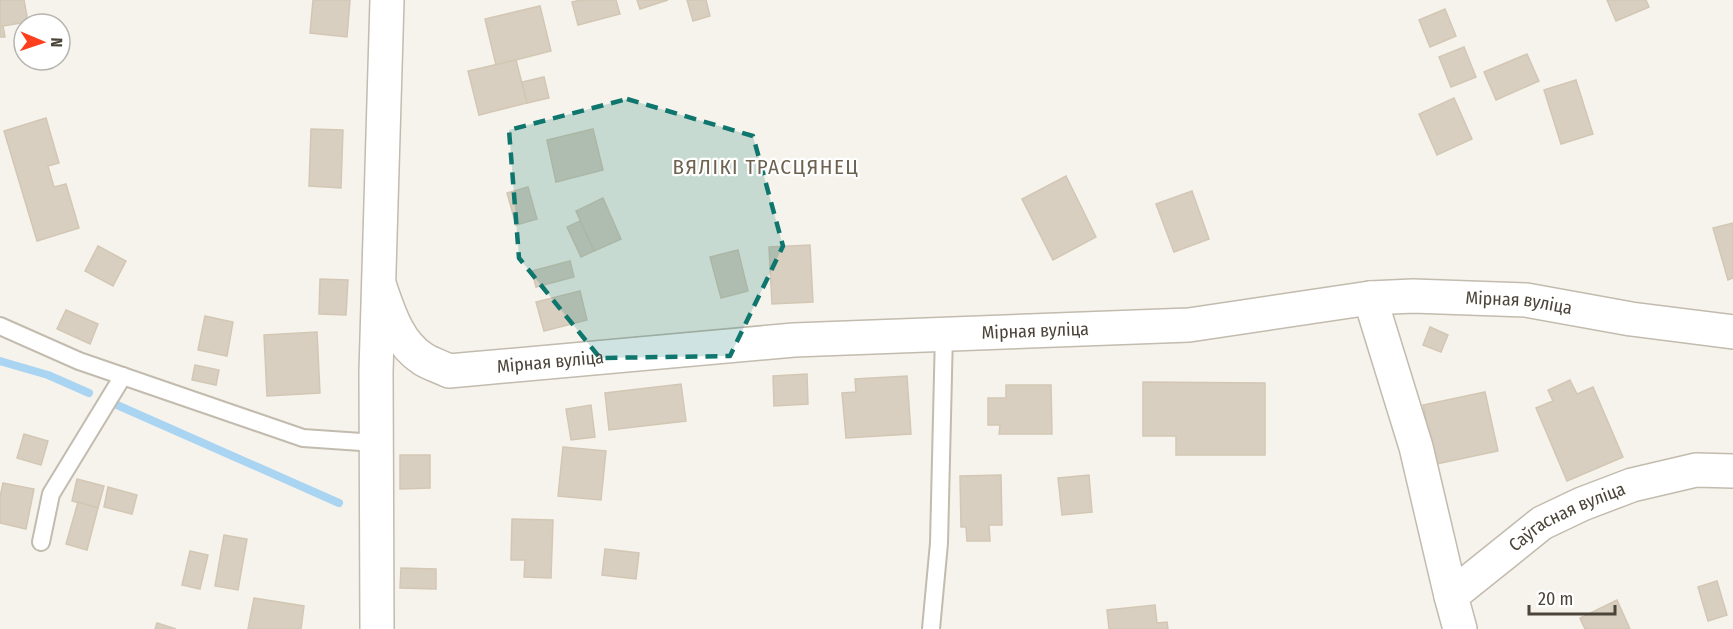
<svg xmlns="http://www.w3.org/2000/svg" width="1733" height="629" font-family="'Fira Sans Condensed',sans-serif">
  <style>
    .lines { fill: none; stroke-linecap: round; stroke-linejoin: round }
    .stream { stroke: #a9d4f2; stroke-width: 8 }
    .building { fill: #d8cfc1; stroke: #d3c7b4; stroke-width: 1.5 }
    .lane-casing { stroke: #c2bbae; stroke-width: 20 }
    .street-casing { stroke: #c2bbae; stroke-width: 36 }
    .lane { stroke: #fff; stroke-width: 16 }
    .street { stroke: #fff; stroke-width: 33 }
    .marked { fill: #0f766e; fill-opacity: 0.2; stroke: #0f766e; stroke-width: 4.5; stroke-dasharray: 12 8; stroke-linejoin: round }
    .labels { text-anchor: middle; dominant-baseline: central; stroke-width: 4.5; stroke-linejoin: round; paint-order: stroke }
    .street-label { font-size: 18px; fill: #4b4439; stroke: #fff }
    .quarter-label { font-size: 21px; letter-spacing: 1.5px; fill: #6e6250; stroke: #fff }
  </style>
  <rect width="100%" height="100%" fill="#f6f3ec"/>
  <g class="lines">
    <g class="stream">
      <polyline points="0,361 48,375 89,393"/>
      <polyline points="117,405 339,503"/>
    </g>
  </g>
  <g class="building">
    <polygon points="0,0 24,0 28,22 3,26 5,37 0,37"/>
    <polygon points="313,0 350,0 347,37 310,33"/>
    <polygon points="581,0 616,0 620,14 578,25 572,2"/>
    <polygon points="637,0 668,0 640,9"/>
    <polygon points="687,0 706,0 710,16 693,21"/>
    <polygon points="1607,0 1646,0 1649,7 1616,21"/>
    <polygon points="540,6 551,51 496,65 485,19"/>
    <polygon points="1445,9 1456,36 1430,47 1419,20"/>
    <polygon points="1464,47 1476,77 1451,87 1439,57"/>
    <polygon points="1527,54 1539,81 1496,100 1484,72"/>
    <polygon points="516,60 527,103 479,115 468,71"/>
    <polygon points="544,77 549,98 527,103 522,82"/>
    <polygon points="1576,80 1593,134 1561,144 1544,90"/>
    <polygon points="1454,98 1472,139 1437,155 1419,114"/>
    <polygon points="46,118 59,163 48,166 54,187 66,184 79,228 37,241 4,131"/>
    <polygon points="311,129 343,130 341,188 309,186"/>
    <polygon points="593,129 603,170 556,182 547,140"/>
    <polygon points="1066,176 1096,237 1053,260 1022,199"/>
    <polygon points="528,187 537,219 516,225 507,193"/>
    <polygon points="1192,191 1209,239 1174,252 1156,204"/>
    <polygon points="603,198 621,239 594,251 576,211"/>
    <polygon points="580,221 594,251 581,257 567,227"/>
    <polygon points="1733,223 1733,278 1728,280 1713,228"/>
    <polygon points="810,245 813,302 772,304 769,247"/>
    <polygon points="98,246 126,261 113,286 85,271"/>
    <polygon points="738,250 748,291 721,298 710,257"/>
    <polygon points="570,261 574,277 536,287 532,271"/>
    <polygon points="320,279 348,280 346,315 319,314"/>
    <polygon points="580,291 587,320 544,331 536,302"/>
    <polygon points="66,310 98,324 90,344 57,329"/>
    <polygon points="205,316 233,322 227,356 198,350"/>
    <polygon points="1430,327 1448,335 1441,352 1423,345"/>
    <polygon points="317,332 320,393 267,396 264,335"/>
    <polygon points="195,365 219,370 216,385 192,380"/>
    <polygon points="807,374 808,404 774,406 773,376"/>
    <polygon points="907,376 911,434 846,438 842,393 856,392 855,379"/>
    <polygon points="1570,380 1577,394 1593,387 1623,457 1567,481 1536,408 1553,401 1548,390"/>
    <polygon points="1143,382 1265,383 1265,455 1176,455 1176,436 1143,436"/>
    <polygon points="681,384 686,421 609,430 605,393"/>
    <polygon points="1006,385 1051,385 1052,434 999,434 1000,425 988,425 988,398 1006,398"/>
    <polygon points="1485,392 1498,451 1436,464 1423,405"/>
    <polygon points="591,405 595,437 571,440 566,409"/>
    <polygon points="24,434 48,441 41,465 17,458"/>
    <polygon points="563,447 606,451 601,500 558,496"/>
    <polygon points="400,455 430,455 430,488 400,489"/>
    <polygon points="1001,475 1002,525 989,525 990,541 967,541 966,527 961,527 960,476"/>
    <polygon points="1089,475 1092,512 1062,515 1058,478"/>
    <polygon points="77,479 104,486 98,508 72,501"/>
    <polygon points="3,483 34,489 26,529 0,523 0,497"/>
    <polygon points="108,487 137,495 132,514 104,507"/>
    <polygon points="78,502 98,508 87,550 66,544"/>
    <polygon points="512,519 553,520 551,578 524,577 525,560 511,560"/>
    <polygon points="224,535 247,539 238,590 215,586"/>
    <polygon points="605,549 639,553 636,579 602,575"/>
    <polygon points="190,551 208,555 200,589 182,585"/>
    <polygon points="401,568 436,569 436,589 400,588"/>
    <polygon points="1717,581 1727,615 1708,621 1698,587"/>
    <polygon points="254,598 304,606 301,629 248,629"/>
    <polygon points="1617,600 1630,629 1585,629 1580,618"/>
    <polygon points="1155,605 1157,623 1167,622 1168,629 1109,629 1107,610"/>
    <polygon points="157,623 176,629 155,629"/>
  </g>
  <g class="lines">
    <g class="lane-casing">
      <g id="lane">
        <polyline points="0,326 79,361 303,438 376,443"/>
        <polyline points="41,542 51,494 123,376"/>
        <polyline points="931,629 939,543 944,333"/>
      </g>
    </g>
    <g class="street-casing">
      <g id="street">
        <path id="s1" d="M380,287C389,313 398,343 423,359C431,364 441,367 449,371L794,340L1189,325L1370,298L1413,296L1526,300L1631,319L1733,332"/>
        <polyline points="1370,298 1416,447 1451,596"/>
        <polyline points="377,629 376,372 387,0"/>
        <path id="s2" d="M1460,629L1451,596L1542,523L1582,504L1632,485L1696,470L1733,471"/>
      </g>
    </g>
    <use href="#lane" class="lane"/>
    <use href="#street" class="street"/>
  </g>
  <path class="marked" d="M627,99L753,136L783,246L730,356L600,358L519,258L509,130Z"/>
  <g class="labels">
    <g class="street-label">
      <text stroke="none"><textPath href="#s1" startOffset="1188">Мірная вуліца</textPath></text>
      <text stroke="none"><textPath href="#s1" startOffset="702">Мірная вуліца</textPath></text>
      <text stroke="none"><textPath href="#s1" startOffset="216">Мірная вуліца</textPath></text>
      <text stroke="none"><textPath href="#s2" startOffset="176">Саўгасная вуліца</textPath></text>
    </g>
    <g class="quarter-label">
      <text x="766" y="167">ВЯЛІКІ ТРАСЦЯНЕЦ</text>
    </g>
  </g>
  <g transform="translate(42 42) rotate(92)"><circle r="28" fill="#ffffff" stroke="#b7b4b0" stroke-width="1.5"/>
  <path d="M0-4.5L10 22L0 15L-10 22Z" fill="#fc3f1d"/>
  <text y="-9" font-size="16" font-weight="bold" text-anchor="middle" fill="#4b4439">N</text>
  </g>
  <path d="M1529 605v9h86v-9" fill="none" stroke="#4b4439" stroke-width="3"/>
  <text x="1538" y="605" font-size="18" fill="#4b4439" stroke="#ffffff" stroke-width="4.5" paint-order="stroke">20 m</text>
</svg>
